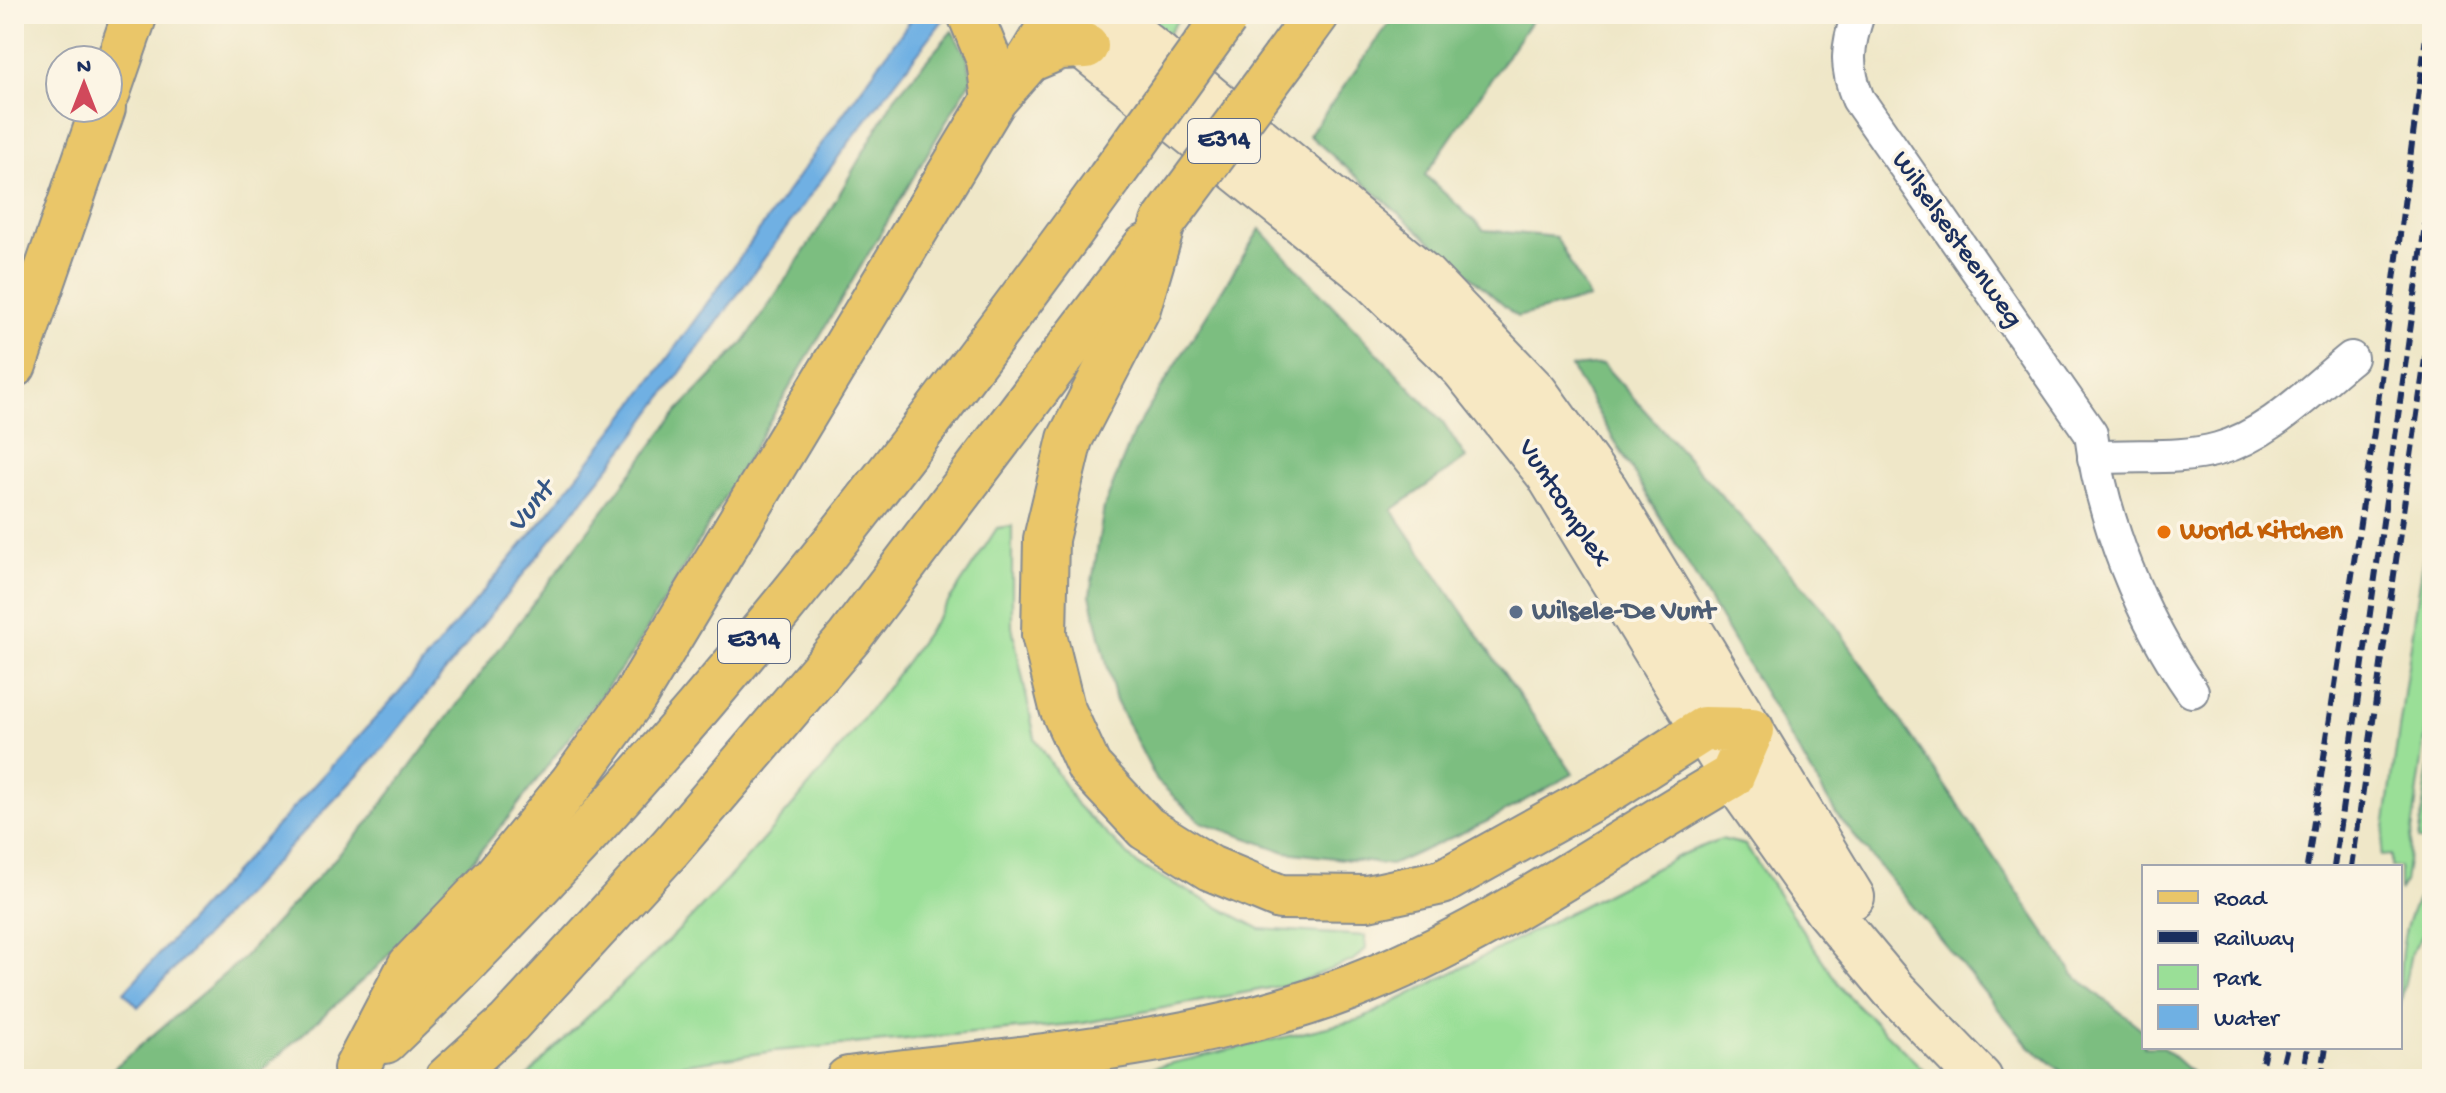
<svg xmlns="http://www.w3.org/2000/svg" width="2446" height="1093" font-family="'Gochi Hand',sans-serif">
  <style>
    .green { fill: #9adf97; stroke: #5a877a; stroke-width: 2 }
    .forest { fill: #7bbe80; stroke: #4b766f; stroke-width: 2 }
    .water { fill: #6fb0e3; stroke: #4570a0; stroke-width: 2 }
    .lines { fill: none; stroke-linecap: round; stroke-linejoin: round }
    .street-casing { stroke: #858b93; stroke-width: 36 }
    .secondary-casing { stroke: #858b93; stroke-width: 48 }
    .primary-casing { stroke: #858b93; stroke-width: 48 }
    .highway-casing { stroke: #858b93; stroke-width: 48 }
    .street { stroke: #fff; stroke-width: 32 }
    .secondary { stroke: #f7e8c3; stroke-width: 44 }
    .primary { stroke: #eac669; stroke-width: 44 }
    .highway { stroke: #eac669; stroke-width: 44 }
    .rail { stroke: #1b2f5e; stroke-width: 6; stroke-dasharray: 12 6; stroke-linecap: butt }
    .highway-bridge-casing { stroke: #858b93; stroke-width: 48; stroke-linecap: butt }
    .highway-bridge { stroke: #eac669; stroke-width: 44 }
    .food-dot { fill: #e8710a; stroke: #fcf5e5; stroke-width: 3 }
    .service-dot { fill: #5c6f8a; stroke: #fcf5e5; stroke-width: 3 }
    .labels { text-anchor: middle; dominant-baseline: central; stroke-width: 7; stroke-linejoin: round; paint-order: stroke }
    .shield { fill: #fcf5e5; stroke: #5e6a86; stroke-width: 2 }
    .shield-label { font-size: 26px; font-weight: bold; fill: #1b2f5e }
    .street-label { font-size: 28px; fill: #1b2f5e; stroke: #fcf5e5 }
    .food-label { font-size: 28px; font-weight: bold; fill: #c56008; stroke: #fcf5e5; text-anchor: start }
    .service-label { font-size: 28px; font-weight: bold; fill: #4e5e75; stroke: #fcf5e5; text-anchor: start }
    .water-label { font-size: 30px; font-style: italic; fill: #345686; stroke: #fcf5e5 }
  </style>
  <rect width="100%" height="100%" fill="#fcf5e5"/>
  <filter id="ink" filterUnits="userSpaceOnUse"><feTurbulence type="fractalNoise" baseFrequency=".0125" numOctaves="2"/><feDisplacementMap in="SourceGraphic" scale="16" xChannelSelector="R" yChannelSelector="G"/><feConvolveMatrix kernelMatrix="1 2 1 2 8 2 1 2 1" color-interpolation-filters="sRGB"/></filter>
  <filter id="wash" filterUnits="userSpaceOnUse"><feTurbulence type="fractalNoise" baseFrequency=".006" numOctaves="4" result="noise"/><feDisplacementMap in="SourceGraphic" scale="32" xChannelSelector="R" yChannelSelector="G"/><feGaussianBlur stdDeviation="1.8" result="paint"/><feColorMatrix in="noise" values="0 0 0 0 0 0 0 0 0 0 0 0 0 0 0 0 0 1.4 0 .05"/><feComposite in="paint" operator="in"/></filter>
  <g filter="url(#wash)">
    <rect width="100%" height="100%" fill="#efe7c8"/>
    <g class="green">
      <polygon points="1119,14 1182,14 1158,48"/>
      <polygon points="2432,496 2432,689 2405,882 2400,890 2400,867 2391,867 2391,855 2381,856"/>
      <path d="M1012,526V626L1035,738L1077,805L1138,865L1260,929L1365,936L1366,949L1352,961L1296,983L1084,1023L775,1051L583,1079H525C576,1024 634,976 686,923C802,803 908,669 997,528Z"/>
      <polygon points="2432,747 2432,842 2418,840"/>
      <polygon points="1721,839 1745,845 1844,992 1933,1079 1104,1079 1362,1019 1683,854"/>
      <path d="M2432,877V920L2411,953L2400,1006C2400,957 2400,916 2432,877Z"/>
    </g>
    <g class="forest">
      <polygon points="1396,14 1536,14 1425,175 1484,230 1556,237 1589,298 1517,317 1309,135"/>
      <polygon points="952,31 967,56 972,78 633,653 509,817 437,903 375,969 253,1079 101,1079 240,961 368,823 678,411 744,342 821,226 895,97"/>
      <polygon points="1260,229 1443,422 1466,458 1392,510 1573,774 1486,822 1391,865 1286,852 1201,822 1157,781 1116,701 1090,595 1104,507 1134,432"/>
      <polygon points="1603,364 1828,614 2074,975 2144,1031 2144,1047 2163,1047 2199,1079 2071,1079 2029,1046 1836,814 1571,367"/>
    </g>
    <polygon class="water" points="915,14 947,15 853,137 634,436 387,744 138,1007 124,992 393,699 543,520 646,388"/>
  </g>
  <g filter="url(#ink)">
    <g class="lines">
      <g class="street-casing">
        <g id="street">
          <path d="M1858,14C1847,47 1845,67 1858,99L2091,434C2102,520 2142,620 2192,691"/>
          <path d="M2094,458C2135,454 2178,460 2218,449C2269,435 2311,390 2351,358"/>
        </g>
      </g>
      <g class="secondary-casing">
        <g id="secondary">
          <polyline points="1109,14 1424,276 1536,393 1605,489 1852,897"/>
          <polyline points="1054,23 1368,275 1463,368 1548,474 1732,776 1827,910 1893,989 1980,1079"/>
        </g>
      </g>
      <g class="primary-casing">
        <g id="primary">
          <polyline points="108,92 135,14"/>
          <polyline points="14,365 103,108"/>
        </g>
      </g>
      <g class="highway-casing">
        <g id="highway">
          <polyline points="970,14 989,60 994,100"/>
          <polyline points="1285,58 1317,14"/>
          <polyline points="1029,60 1060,47 1086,46"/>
          <path d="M385,1041C657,781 889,482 1110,178"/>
          <polyline points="356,1069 410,966 496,876 572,783 635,696 994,100 1029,60 1057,14"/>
          <polyline points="447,1079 509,1023 670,848 849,638 1145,247"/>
          <path d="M848,1079C1017,1057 1192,1049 1352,987C1488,935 1607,848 1732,776L1752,730L1704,729L1615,786L1442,882L1367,898L1280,897L1210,868L1146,828L1089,767L1062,708L1044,635L1046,539L1070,439L1138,308L1163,223"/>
        </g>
      </g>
      <use href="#street" class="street"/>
      <use href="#secondary" class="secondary"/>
      <use href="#primary" class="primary"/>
      <use href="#highway" class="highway"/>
      <g class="rail">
        <polyline points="2307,867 2374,432 2429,14"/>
        <polyline points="2334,867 2432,176"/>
        <polyline points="2352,867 2432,310"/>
        <polyline points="2258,1079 2266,1047"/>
        <polyline points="2279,1079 2287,1047"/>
        <polyline points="2303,1079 2308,1047"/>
        <polyline points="2321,1079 2326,1047"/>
      </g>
      <g class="highway-bridge-casing">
        <g id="highway-bridge">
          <polyline points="1110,178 1225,18"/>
          <polyline points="1163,223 1285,58"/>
        </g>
      </g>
      <use href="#highway-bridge" class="highway-bridge"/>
    </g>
  </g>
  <circle class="food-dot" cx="2164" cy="532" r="8"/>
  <circle class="service-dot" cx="1516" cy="612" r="8"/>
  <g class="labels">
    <g class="shield">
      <rect x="1188" y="119" width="72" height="44" rx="6"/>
      <rect x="718" y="619" width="72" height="44" rx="6"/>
    </g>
    <g class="shield-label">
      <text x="1224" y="141">E314</text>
      <text x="754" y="641">E314</text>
    </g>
    <g class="street-label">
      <text transform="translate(1956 240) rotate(55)">Wilselsesteenweg</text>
      <text transform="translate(1563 504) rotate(57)">Vuntcomplex</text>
    </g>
    <g class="food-label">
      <text x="2180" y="532">World Kitchen</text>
    </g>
    <g class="service-label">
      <text x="1532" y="612">Wilsele-De Vunt</text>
    </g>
    <g class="water-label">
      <text transform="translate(532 508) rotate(-51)">Vunt</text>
    </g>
  </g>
  <rect width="2446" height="1093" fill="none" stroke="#fcf5e5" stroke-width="48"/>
  <rect x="2142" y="865" width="260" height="184" fill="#fcf5e5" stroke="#a2a6af" stroke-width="2"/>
  <rect x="2158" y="891" width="40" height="12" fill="#eac669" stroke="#a2a6af" stroke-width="2"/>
  <text x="2214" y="905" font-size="24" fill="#1b2f5e">Road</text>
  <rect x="2158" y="931" width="40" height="12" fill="#1b2f5e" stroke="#a2a6af" stroke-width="2"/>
  <text x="2214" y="945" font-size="24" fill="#1b2f5e">Railway</text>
  <rect x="2158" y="965" width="40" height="24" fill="#9adf97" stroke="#a2a6af" stroke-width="2"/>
  <text x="2214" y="985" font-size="24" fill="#1b2f5e">Park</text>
  <rect x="2158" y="1005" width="40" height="24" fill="#6fb0e3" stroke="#a2a6af" stroke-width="2"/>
  <text x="2214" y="1025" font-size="24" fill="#1b2f5e">Water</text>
  <g transform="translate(84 84)"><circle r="38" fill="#fcf5e5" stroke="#a2a6af" stroke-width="2"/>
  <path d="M0-6L14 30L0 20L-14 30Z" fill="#d1495b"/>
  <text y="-12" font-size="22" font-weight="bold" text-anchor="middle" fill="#1b2f5e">N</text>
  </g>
</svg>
